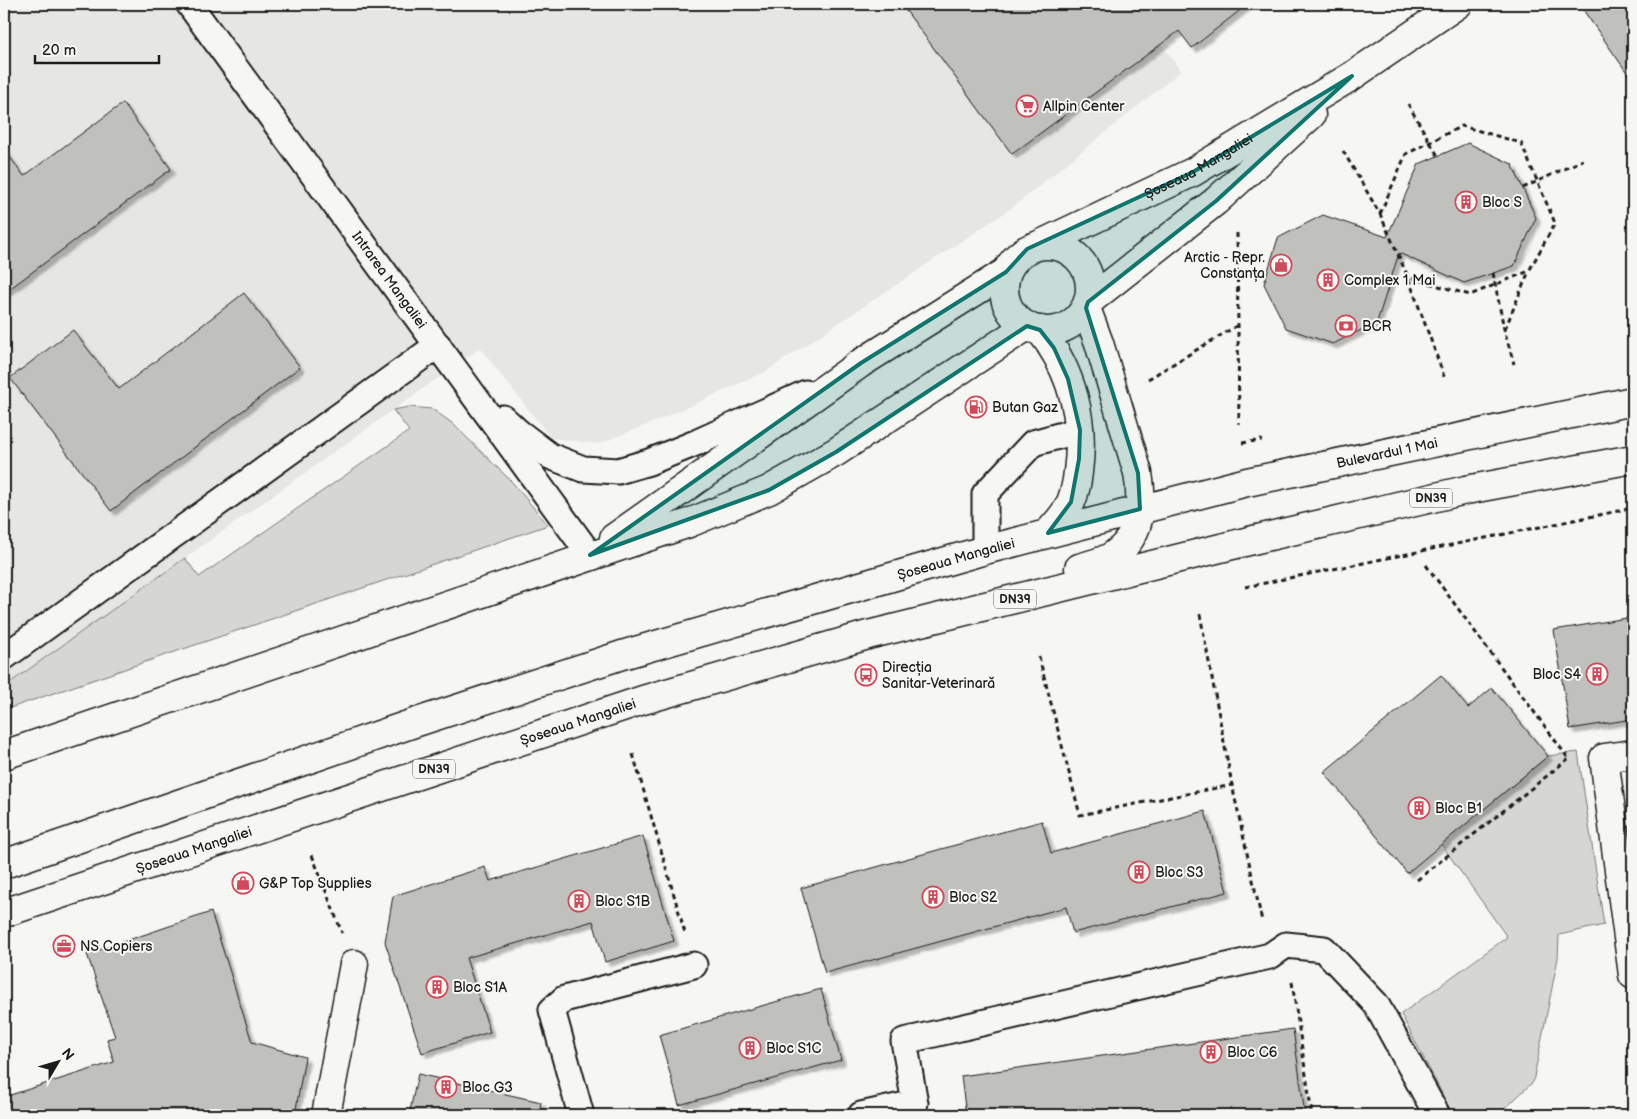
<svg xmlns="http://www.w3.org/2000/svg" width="1637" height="1119" font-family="'Balsamiq Sans',sans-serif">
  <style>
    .built { fill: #e6e6e2 }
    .green { fill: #d6d6d2; stroke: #797977 }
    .building { fill: #c0c0bd; stroke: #1c1c1c; filter: url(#shadow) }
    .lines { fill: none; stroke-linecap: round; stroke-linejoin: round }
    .lane-casing { stroke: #1c1c1c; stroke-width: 29 }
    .street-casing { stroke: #1c1c1c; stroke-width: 31 }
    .secondary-casing { stroke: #1c1c1c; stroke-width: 31 }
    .primary-casing { stroke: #1c1c1c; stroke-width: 31 }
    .path { stroke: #1c1c1c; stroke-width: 3; stroke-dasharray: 5 4; stroke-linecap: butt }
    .lane { stroke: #f6f6f2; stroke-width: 25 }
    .street { stroke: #f6f6f2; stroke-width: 28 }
    .secondary { stroke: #f6f6f2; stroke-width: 28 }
    .primary { stroke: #f6f6f2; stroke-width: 28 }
    .marked { fill: #0f766e; fill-opacity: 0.2; stroke: #0f766e; stroke-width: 4; stroke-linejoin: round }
    .labels { text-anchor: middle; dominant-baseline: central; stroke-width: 4; stroke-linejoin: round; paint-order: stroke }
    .shield { fill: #f6f6f2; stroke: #5d5d5c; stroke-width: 1 }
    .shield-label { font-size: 12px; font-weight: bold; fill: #1c1c1c }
    .poi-label { font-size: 14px; fill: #1c1c1c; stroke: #f6f6f2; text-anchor: start }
    .street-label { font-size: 14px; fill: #1c1c1c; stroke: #f6f6f2 }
  </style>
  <defs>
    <filter id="shadow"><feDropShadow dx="4.5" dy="4.5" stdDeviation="1" flood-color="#0004"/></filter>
  </defs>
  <rect width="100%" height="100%" fill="#f6f6f2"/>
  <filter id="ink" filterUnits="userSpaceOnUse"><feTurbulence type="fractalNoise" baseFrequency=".02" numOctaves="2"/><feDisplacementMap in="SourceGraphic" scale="10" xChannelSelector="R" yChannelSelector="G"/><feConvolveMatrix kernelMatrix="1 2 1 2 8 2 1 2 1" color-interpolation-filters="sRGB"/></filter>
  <g filter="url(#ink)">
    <polygon class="built" points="4,4 1132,4 1181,71 1013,207 765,372 652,423 598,444 551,438 480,348 4,687"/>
    <g class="green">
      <polygon points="409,407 432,409 452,423 512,482 548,525 4,710 4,687 185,558 199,577 409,431 393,410"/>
      <polygon points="1578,752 1604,925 1559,935 1558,958 1533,1082 1498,1115 1453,1115 1401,1014 1507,937 1441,844 1548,756"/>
    </g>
    <g class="building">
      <polygon points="901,4 1248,4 1192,48 1179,31 1012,154"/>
      <polygon points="1579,4 1633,4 1633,81"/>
      <polygon points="123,103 171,169 4,293 4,149 24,176"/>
      <polygon points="1468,143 1512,164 1536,218 1514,266 1464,283 1399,253 1377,322 1333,344 1286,328 1264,284 1278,238 1323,215 1387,237 1419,164"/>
      <polygon points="244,293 300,367 111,511 10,378 73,330 119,389"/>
      <polygon points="1633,617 1633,719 1570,729 1554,630"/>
      <polygon points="1441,675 1468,708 1492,688 1548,756 1407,873 1324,772"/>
      <polygon points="1205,811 1227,892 1073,933 1066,907 825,973 801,888 1042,821 1051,853"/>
      <polygon points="643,836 674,941 605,962 593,921 466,958 490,1032 422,1053 385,942 393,896 485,867 490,881"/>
      <polygon points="211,912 252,1042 305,1057 295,1115 4,1115 4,1097 114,1062 107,1039 115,1037 87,954"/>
      <polygon points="821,989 841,1060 679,1105 659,1035"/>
      <polygon points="1293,1029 1305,1115 966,1115 961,1076"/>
      <polygon points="418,1074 541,1102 539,1115 409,1115"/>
    </g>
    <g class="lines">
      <g class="lane-casing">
        <g id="lane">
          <path id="s1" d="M189,4L590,555"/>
          <polyline points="503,418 517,431 550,456 583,469 618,471 649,462 698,442 806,393"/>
          <polyline points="985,550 985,494 1033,443 1080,430"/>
          <polyline points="4,657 438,345"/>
          <polyline points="581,1115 552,1010 564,999 694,965"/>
          <polyline points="861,1115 915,1103 904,1041 1270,956 1286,945 1324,949 1376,1004 1437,1115"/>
        </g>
      </g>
      <g class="street-casing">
        <g id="street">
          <polyline points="1633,754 1604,758 1633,975"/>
          <polyline points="326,1115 354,964"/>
        </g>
      </g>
      <g class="secondary-casing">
        <g id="secondary">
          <circle cx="1047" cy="288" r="43"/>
          <path id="s2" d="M1039,245L1193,172L1352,76L1458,4"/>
          <polyline points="1088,302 1216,201 1311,115"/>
          <polyline points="614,538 861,363 1006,272"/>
          <polyline points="4,755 689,523 769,490 836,452 1027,326"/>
        </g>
      </g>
      <g class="primary-casing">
        <g id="primary">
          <path d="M1040,330C1072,371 1085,420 1078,472C1077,482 1075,492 1071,502C1066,514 1057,523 1048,533"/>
          <path d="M1079,568C1091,564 1105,562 1115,554C1142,535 1143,502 1138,473L1099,343L1086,308"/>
          <path id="s3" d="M4,864L411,724L622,655L985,550L1247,482L1633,401"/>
          <path id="s4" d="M4,913L643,700L868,635L1253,540L1466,490L1633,459"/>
        </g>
      </g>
      <g class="path">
        <polyline points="1408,104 1438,156"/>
        <polyline points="1343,151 1380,214 1408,277 1445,379"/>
        <polyline points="1523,188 1583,160"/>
        <polyline points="1380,214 1406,154 1462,126 1521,143 1555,223 1529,271 1470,295 1408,277"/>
        <polyline points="1237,233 1239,424"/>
        <polyline points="1493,273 1504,329 1514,364"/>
        <polyline points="1505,329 1529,271"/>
        <polyline points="1148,379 1238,325"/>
        <polyline points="1242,443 1262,440"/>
        <polyline points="1426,565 1568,758"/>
        <polyline points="1245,587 1633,508"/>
        <polyline points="1200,614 1232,785"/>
        <polyline points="1039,657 1080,815 1232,785 1262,921"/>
        <polyline points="633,754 685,933"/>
        <polyline points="312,855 342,933"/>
        <polyline points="1417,880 1568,759"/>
        <polyline points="1292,982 1312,1115"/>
      </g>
      <use href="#lane" class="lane"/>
      <use href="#street" class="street"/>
      <use href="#secondary" class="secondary"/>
      <use href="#primary" class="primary"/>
    </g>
  </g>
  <path class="marked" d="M1352,76L1216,201L1088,302L1086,308L1138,473L1140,509L1048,533L1071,502L1079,459L1080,430L1068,379L1054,348L1040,330L1027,326L836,452L769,490L590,555L861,363L1006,272L1027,249L1193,172Z"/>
  <defs>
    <g id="supermarket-ring" transform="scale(1.125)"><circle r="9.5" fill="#f6f6f2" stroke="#d1495b" stroke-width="1.5"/><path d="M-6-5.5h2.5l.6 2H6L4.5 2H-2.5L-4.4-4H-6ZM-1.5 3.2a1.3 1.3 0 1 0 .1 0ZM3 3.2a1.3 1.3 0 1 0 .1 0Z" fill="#d1495b"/></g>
    <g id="building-ring" transform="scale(1.125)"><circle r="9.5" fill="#f6f6f2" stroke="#d1495b" stroke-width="1.5"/><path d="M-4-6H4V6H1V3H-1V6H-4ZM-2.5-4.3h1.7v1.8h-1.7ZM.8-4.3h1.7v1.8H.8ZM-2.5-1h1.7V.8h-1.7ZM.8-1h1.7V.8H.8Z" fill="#d1495b"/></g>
    <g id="shop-ring" transform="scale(1.125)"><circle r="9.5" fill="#f6f6f2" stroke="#d1495b" stroke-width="1.5"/><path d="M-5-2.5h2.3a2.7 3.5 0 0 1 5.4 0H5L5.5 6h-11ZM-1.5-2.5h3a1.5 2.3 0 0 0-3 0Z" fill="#d1495b"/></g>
    <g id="bank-ring" transform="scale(1.125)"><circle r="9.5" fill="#f6f6f2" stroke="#d1495b" stroke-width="1.5"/><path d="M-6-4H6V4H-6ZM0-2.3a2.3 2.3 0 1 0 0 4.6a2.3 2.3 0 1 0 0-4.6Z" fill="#d1495b"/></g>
    <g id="fuel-ring" transform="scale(1.125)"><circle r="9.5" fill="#f6f6f2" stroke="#d1495b" stroke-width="1.5"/><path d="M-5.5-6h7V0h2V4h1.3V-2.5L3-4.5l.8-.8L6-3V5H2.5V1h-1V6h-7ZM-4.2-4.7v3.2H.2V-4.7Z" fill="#d1495b"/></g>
    <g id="bus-ring" transform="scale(1.125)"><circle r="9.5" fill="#f6f6f2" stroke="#d1495b" stroke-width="1.5"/><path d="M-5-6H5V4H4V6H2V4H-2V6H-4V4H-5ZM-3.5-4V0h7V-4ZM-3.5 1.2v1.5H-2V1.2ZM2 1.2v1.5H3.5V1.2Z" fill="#d1495b"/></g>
    <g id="office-ring" transform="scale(1.125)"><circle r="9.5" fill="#f6f6f2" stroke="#d1495b" stroke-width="1.5"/><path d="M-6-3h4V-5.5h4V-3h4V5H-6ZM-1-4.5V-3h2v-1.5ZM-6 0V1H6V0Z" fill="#d1495b"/></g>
  </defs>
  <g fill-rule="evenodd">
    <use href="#supermarket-ring" x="1027" y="106"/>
    <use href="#building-ring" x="1466" y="202"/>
    <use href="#shop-ring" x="1281" y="265"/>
    <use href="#building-ring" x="1328" y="280"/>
    <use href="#bank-ring" x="1346" y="326"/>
    <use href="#fuel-ring" x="976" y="407"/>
    <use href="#building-ring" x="1597" y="674"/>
    <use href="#bus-ring" x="866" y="675"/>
    <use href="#building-ring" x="1419" y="808"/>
    <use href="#building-ring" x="1139" y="872"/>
    <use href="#shop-ring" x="243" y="883"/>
    <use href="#building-ring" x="933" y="897"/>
    <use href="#building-ring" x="579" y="901"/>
    <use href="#office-ring" x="64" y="946"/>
    <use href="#building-ring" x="437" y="987"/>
    <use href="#building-ring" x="750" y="1048"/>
    <use href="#building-ring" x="1211" y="1052"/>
    <use href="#building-ring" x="446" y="1087"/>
  </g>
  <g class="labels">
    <g class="shield">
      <rect x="1410" y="488.5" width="42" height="19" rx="4"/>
      <rect x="994" y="589.5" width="42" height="19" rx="4"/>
      <rect x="413" y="759.5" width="42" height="19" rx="4"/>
    </g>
    <g class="shield-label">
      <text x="1431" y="498">DN39</text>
      <text x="1015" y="599">DN39</text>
      <text x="434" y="769">DN39</text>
    </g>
    <g class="poi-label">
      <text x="1043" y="106">Allpin Center</text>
      <text x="1482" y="202">Bloc S</text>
      <text x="1265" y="257" text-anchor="end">Arctic - Repr.<tspan x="1265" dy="16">Constanța</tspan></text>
      <text x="1344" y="280">Complex 1 Mai</text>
      <text x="1362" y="326">BCR</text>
      <text x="992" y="407">Butan Gaz</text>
      <text x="882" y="667">Direcția<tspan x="882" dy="16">Sanitar-Veterinară</tspan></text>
      <text x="1581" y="674" text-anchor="end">Bloc S4</text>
      <text x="1435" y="808">Bloc B1</text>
      <text x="1155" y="872">Bloc S3</text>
      <text x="259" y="883">G&amp;P Top Supplies</text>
      <text x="949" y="897">Bloc S2</text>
      <text x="595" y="901">Bloc S1B</text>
      <text x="80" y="946">NS Copiers</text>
      <text x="453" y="987">Bloc S1A</text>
      <text x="766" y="1048">Bloc S1C</text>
      <text x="1227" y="1052">Bloc C6</text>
      <text x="462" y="1087">Bloc G3</text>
    </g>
    <g class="street-label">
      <text stroke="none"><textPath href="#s2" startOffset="178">Șoseaua Mangaliei</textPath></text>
      <text stroke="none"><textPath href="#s1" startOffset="341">Intrarea Mangaliei</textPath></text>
      <text stroke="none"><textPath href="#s3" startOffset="1444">Bulevardul 1 Mai</textPath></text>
      <text stroke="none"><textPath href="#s3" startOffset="1000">Șoseaua Mangaliei</textPath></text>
      <text stroke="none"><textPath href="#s4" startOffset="605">Șoseaua Mangaliei</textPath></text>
      <text stroke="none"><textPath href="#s4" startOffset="200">Șoseaua Mangaliei</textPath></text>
    </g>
  </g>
  <rect width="1637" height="1119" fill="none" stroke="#f6f6f2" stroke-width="20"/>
  <rect x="10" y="10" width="1617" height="1099" fill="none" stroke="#1c1c1c" stroke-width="2" filter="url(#ink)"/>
  <g transform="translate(58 1062) rotate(52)" stroke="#f6f6f2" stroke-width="4" paint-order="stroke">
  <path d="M0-4L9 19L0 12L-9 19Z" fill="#1c1c1c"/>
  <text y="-8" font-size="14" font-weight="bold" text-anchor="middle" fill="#1c1c1c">N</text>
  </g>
  <path d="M35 55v8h124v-8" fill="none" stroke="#1c1c1c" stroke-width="2.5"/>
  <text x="42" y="55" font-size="15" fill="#1c1c1c" stroke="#f6f6f2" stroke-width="4" paint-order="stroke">20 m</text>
</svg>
